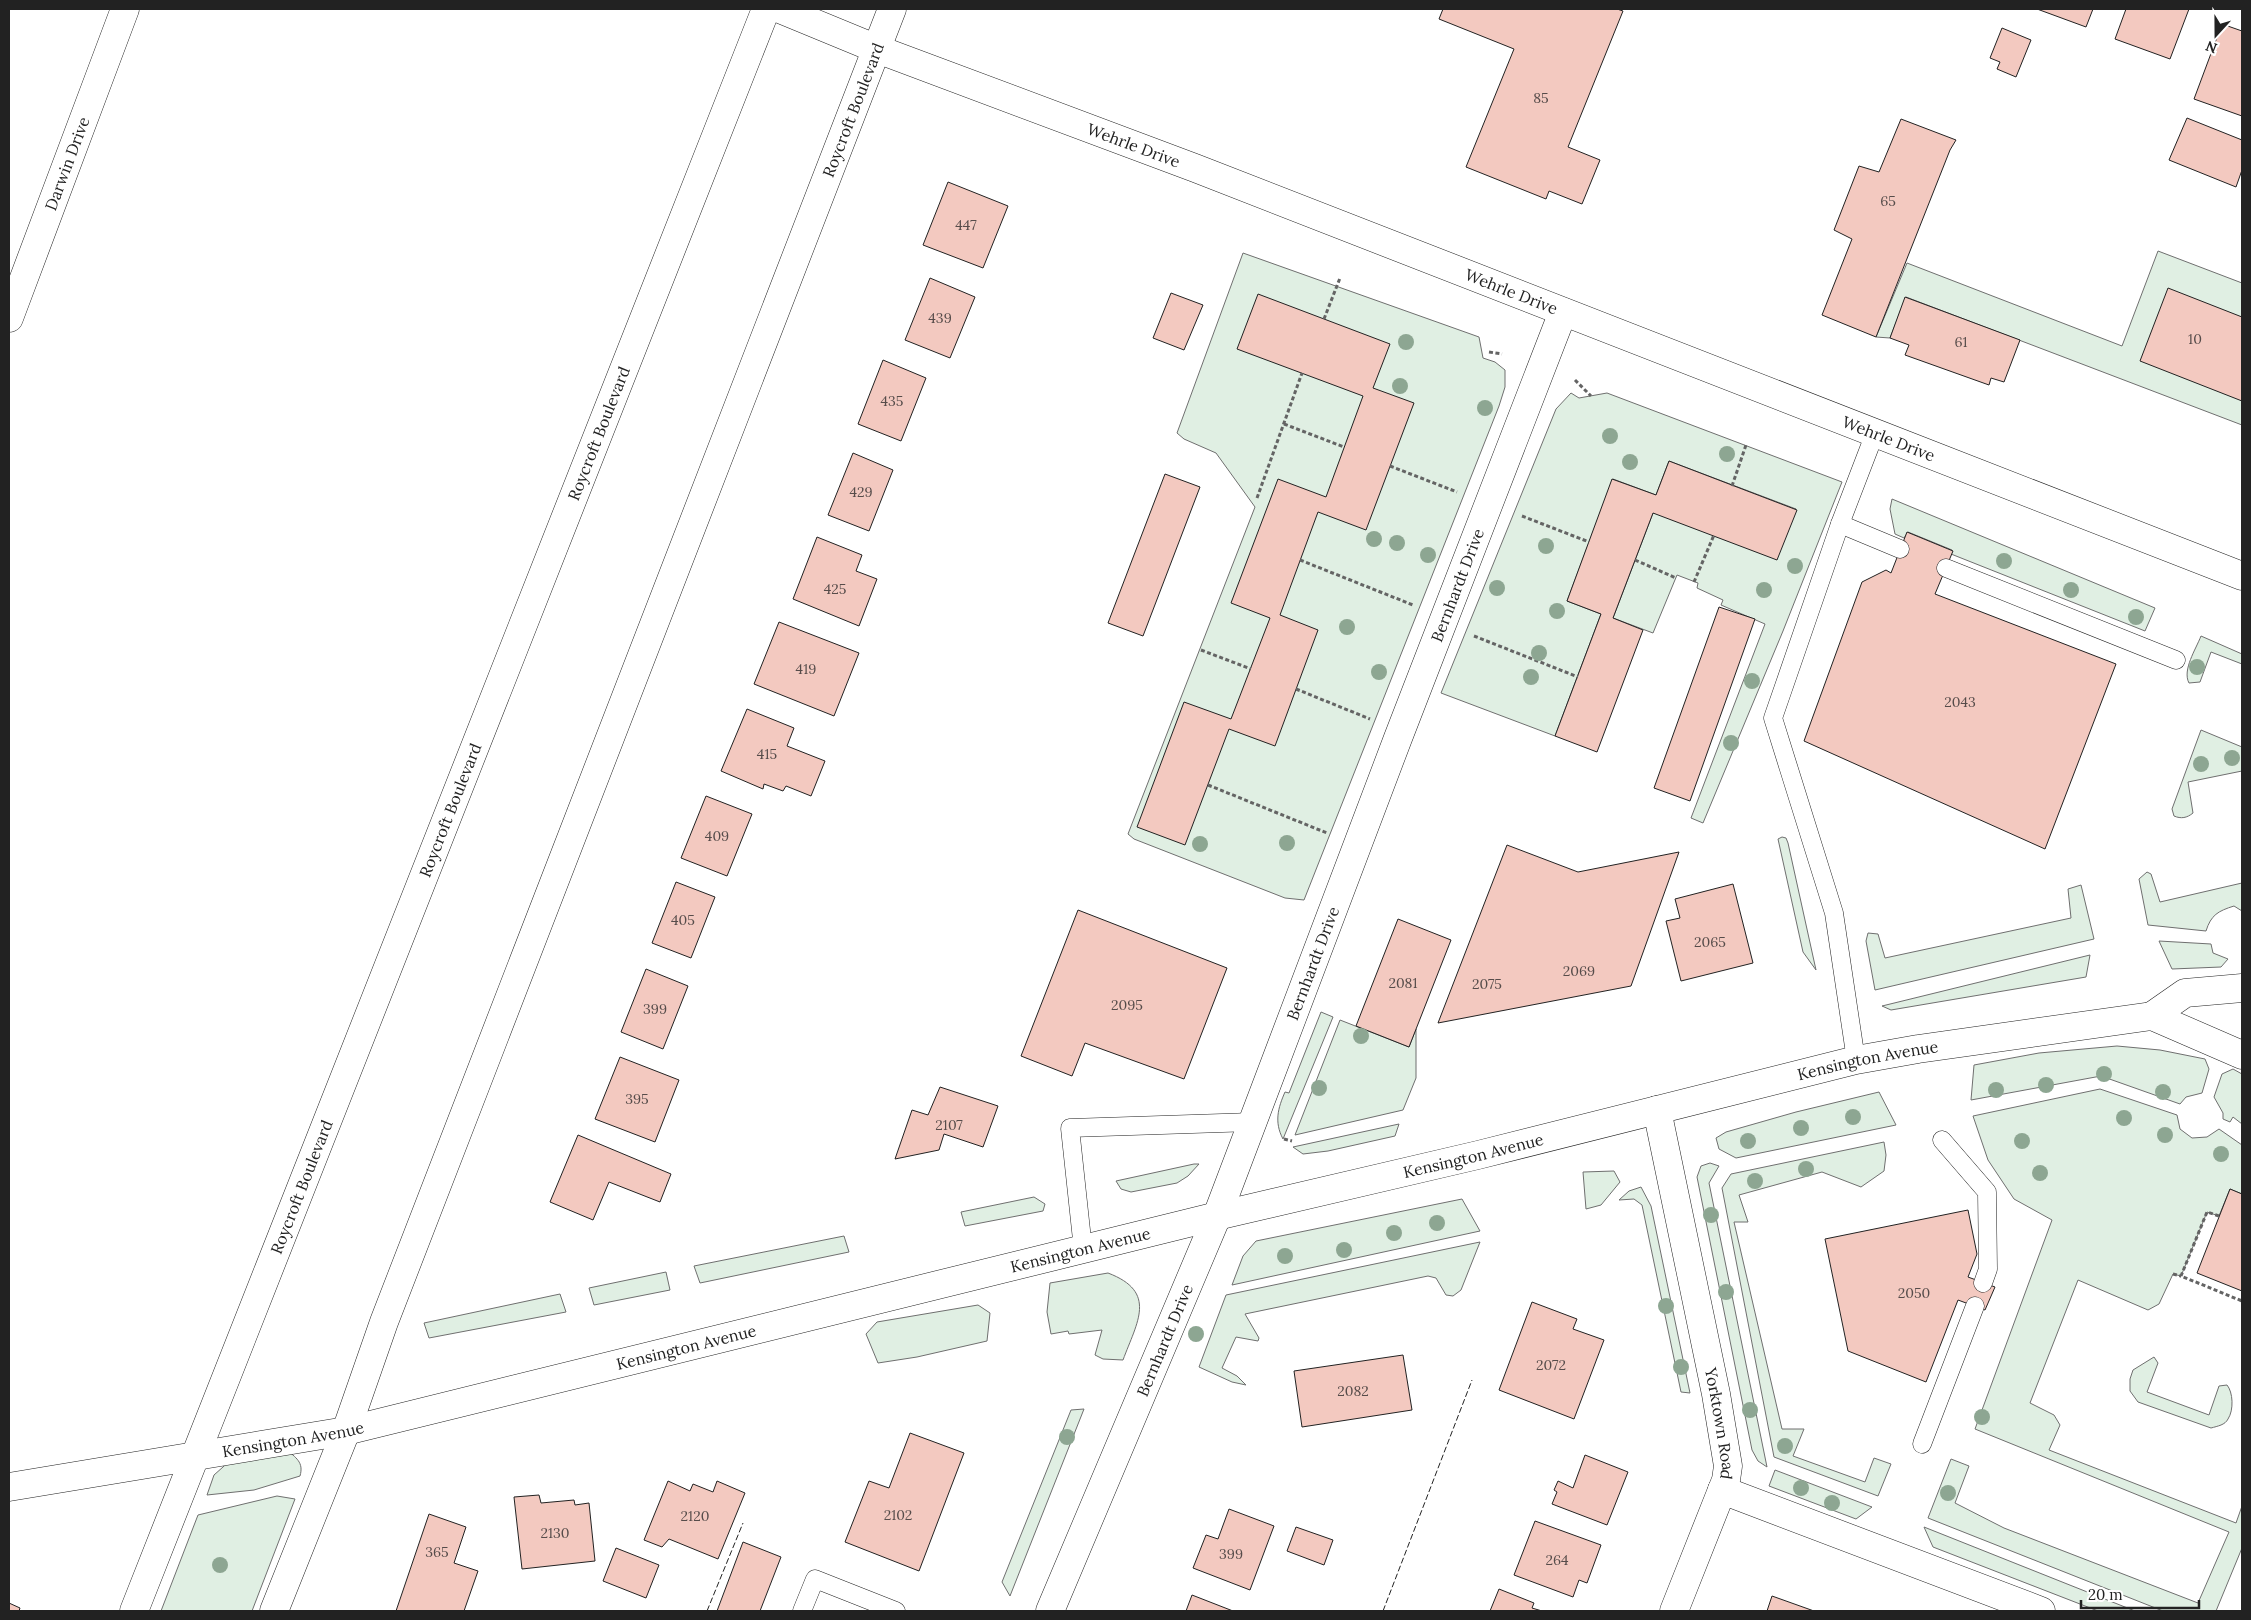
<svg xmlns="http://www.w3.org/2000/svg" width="2251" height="1620" font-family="Lora,serif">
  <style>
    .green { fill: #e0efe3; stroke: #6f6f6f }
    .building { fill: #f3c9c0; stroke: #222 }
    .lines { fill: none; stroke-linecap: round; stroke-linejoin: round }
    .service-casing { stroke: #222; stroke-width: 19 }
    .minor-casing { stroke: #222; stroke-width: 29 }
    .tertiary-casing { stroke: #222; stroke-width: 29 }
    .path { stroke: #646464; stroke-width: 3; stroke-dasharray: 4 2.5; stroke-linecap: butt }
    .service { stroke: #fff; stroke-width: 18 }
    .minor { stroke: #fff; stroke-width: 28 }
    .tertiary { stroke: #fff; stroke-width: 28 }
    .fence { stroke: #222; stroke-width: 1; stroke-dasharray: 6 2.5; stroke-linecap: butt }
    .tree { fill: #8da692 }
    .labels { text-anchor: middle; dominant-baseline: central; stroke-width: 4; stroke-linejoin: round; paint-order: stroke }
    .number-label { font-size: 14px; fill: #564c4a }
    .street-label { font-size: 16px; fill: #222; stroke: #fff }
  </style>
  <rect width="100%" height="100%" fill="#fff"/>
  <g class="green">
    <polygon points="2158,251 2242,283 2242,425 1906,297 1890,338 1876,337 1907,263 2122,346"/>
    <polygon points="1243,253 1479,337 1483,358 1495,362 1505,370 1505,387 1499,406 1304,900 1285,898 1134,839 1128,834 1255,507 1216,453 1184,439 1177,433"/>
    <polygon points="1571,393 1579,398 1607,393 1842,482 1783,631 1703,823 1691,818 1765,624 1721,605 1723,600 1697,588 1698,583 1677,575 1653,633 1613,618 1653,513 1796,509 1669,461 1656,495 1613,479 1567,601 1601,614 1555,736 1441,693 1556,409"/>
    <polygon points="1892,499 2155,608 2145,631 1951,554 1952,550 1908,532 1904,538 1895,534 1890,509"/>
    <path d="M2201,636L2242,654V664L2211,652L2200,682L2189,683C2182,670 2196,649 2201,636Z"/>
    <path d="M2201,730L2242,747V771L2188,782L2193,813C2187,818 2181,819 2174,816L2172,809Z"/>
    <polygon points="1782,837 1786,838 1788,843 1816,970 1803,952 1778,839"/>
    <path d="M2147,872L2151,874L2160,902L2242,883V911L2234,906C2218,911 2211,915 2206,931L2148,925L2139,879Z"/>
    <polygon points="2081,885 2094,939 1875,990 1866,941 1868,933 1878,934 1885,958 2071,918 2068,889"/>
    <polygon points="2159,941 2211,944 2213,953 2228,959 2221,967 2172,969"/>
    <polygon points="2090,955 2086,977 1891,1010 1882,1006"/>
    <path d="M1321,1012L1333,1017L1283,1139C1274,1122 1278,1108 1285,1092L1289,1093Z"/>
    <polygon points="1340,1020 1409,1047 1416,1029 1416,1078 1403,1110 1295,1135"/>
    <polygon points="2117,1046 2160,1050 2205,1059 2209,1069 2202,1093 2186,1097 2180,1104 2101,1076 1971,1100 1974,1065 2039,1053"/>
    <polygon points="2233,1069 2242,1074 2242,1124 2233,1117 2230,1122 2223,1119 2223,1113 2214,1097 2222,1074"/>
    <polygon points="2100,1089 2177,1115 2180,1129 2192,1138 2207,1137 2219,1129 2242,1145 2242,1194 2230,1189 2219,1216 2207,1212 2181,1276 2173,1274 2159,1304 2148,1310 2078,1280 2030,1403 2054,1415 2060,1425 2049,1450 2236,1523 2242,1506 2242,1548 2216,1611 2163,1611 1928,1518 1951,1459 1969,1466 1955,1503 2004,1528 2198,1603 2229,1532 1975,1429 2052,1220 2014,1199 1988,1160 1973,1116"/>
    <polygon points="1879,1092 1896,1125 1736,1158 1719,1149 1716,1138 1726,1132 1796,1112"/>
    <polygon points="1399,1124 1395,1136 1328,1151 1303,1154 1293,1147"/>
    <polygon points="1884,1142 1886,1155 1884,1171 1861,1187 1822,1172 1739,1195 1748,1222 1734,1222 1782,1429 1804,1429 1793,1456 1865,1482 1874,1458 1891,1464 1878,1496 1774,1457 1722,1188 1731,1174"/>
    <polygon points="1710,1163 1719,1166 1709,1183 1767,1467 1758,1461 1752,1450 1697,1177 1701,1166"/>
    <polygon points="1194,1164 1199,1164 1188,1176 1177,1183 1131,1192 1121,1189 1116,1181"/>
    <polygon points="1614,1171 1620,1182 1601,1205 1586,1209 1583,1172"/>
    <polygon points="1641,1187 1651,1206 1690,1393 1681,1392 1642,1205 1634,1199 1619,1200 1629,1191"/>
    <polygon points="1034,1197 1045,1204 1043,1211 965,1226 961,1212"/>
    <polygon points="1462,1199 1480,1231 1232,1285 1243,1256 1256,1241"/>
    <polygon points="844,1236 849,1252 700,1283 694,1266"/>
    <polygon points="1480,1242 1461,1290 1453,1296 1446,1295 1436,1278 1428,1276 1245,1314 1259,1338 1258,1341 1236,1337 1222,1368 1237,1376 1246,1385 1232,1382 1199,1367 1226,1295"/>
    <polygon points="666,1272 670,1290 594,1305 589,1288"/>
    <path d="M1108,1273C1158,1292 1137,1322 1123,1360L1103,1359L1095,1355L1102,1330L1069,1334L1068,1331L1051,1334L1047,1312L1050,1283Z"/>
    <polygon points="560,1294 566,1312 429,1338 424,1323"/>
    <polygon points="978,1305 990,1313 987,1341 917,1357 878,1363 866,1334 877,1322"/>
    <path d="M2154,1357L2158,1363L2147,1392L2209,1415L2219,1386L2227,1385C2233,1392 2234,1410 2228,1419C2225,1425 2218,1426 2211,1428L2138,1402L2130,1391V1379L2133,1370Z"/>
    <polygon points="1084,1409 1010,1596 1002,1582 1071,1410"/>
    <path d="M286,1449C296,1458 304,1462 300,1476L254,1490L207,1495L214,1475L232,1459Z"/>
    <polygon points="1775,1470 1872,1507 1856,1519 1769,1486"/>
    <polygon points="277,1496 295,1499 252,1611 161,1611 198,1515"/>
    <polygon points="1924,1527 2135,1611 2098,1611 1933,1547"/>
  </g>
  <g class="building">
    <polygon points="1443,9 1617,9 1623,11 1568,147 1600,160 1582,204 1549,191 1546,199 1466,167 1514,49 1439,19"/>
    <polygon points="2037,9 2093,9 2086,27"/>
    <polygon points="2126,9 2189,9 2170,59 2115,39"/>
    <polygon points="2222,24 2242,31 2242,116 2194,99"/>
    <polygon points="2002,28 2031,40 2016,77 1997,69 2000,62 1990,58"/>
    <polygon points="2187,118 2242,140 2242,170 2236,187 2169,160"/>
    <polygon points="1901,119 1956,140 1950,150 1876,337 1822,315 1852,239 1834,230 1859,166 1879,172"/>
    <polygon points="948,182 1008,206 983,268 923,245"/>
    <polygon points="930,278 975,297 950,358 905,340"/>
    <polygon points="2168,288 2242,317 2242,401 2140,361"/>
    <polygon points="1171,293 1203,305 1184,350 1153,338"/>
    <polygon points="1258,294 1390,344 1373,388 1414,403 1366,530 1318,512 1280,615 1318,630 1275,746 1229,729 1185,845 1137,827 1184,702 1231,719 1270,618 1231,603 1278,479 1326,497 1363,396 1237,349"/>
    <polygon points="1905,297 2020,340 2004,382 1991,378 1989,385 1905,355 1909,345 1890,338"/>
    <polygon points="883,360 926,378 901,441 858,424"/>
    <polygon points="853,453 893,470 869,531 828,515"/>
    <polygon points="1669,461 1797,510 1777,560 1653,513 1613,618 1643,630 1597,752 1555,736 1601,614 1567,601 1612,479 1656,495"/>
    <polygon points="1165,474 1200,487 1143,636 1108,623"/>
    <polygon points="1907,532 1953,551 1935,594 2116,664 2045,849 1804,741 1862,582 1886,570 1891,573"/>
    <polygon points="817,537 862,555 856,571 877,579 859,626 793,599"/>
    <polygon points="1719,607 1755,619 1690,801 1654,788"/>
    <polygon points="779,622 859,653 834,716 754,684"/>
    <polygon points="747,709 794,728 787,746 825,761 811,796 786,786 783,791 764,784 763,789 721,771"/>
    <polygon points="706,796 752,814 727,876 681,858"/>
    <polygon points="1507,845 1578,872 1679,852 1631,986 1438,1023"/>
    <polygon points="676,882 715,897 691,958 652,943"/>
    <polygon points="1733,884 1753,963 1681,981 1666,921 1680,918 1675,899"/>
    <polygon points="1078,910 1227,968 1184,1079 1085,1043 1072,1076 1021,1056"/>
    <polygon points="1398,919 1451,940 1409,1047 1356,1026"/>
    <polygon points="646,969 688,986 663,1049 621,1032"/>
    <polygon points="620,1057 679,1080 655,1142 595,1119"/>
    <polygon points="940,1087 998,1106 983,1147 944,1134 939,1150 895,1159 912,1110 928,1115"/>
    <polygon points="578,1135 671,1174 660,1202 609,1182 593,1220 550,1202"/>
    <polygon points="2230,1189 2242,1194 2242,1291 2197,1273"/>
    <polygon points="1968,1210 1977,1254 1968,1277 1995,1287 1985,1310 1958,1300 1926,1382 1848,1351 1825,1239"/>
    <polygon points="1532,1302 1577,1319 1573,1329 1604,1340 1574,1419 1499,1390"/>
    <polygon points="1403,1355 1412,1410 1302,1427 1294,1371"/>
    <polygon points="910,1433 964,1453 919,1571 845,1542 869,1481 889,1488"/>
    <polygon points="1585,1455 1628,1472 1607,1525 1552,1504 1557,1492 1554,1490 1558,1481 1573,1488"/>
    <polygon points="668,1481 690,1491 693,1484 713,1492 717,1481 745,1493 718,1559 669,1539 662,1547 644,1540"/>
    <polygon points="539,1495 541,1503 574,1500 575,1505 589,1503 595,1561 522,1569 514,1497"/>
    <polygon points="1229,1509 1274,1526 1250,1590 1193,1568 1206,1535 1218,1539"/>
    <polygon points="429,1514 466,1527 454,1563 478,1571 464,1611 396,1611"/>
    <polygon points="1535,1521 1601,1545 1587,1583 1579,1580 1573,1597 1514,1575"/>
    <polygon points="1296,1527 1333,1540 1324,1565 1287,1551"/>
    <polygon points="743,1542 781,1557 760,1611 717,1611"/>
    <polygon points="616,1548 659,1565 646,1598 603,1581"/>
    <polygon points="1499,1589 1534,1603 1532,1608 1542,1611 1490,1611"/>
    <polygon points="1192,1595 1233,1611 1186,1611"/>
    <polygon points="1772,1596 1814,1611 1767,1611"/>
    <polygon points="9,1603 20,1608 19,1611 9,1611"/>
  </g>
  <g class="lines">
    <g class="service-casing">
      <g id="service">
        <polyline points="1840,524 1900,549"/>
        <polyline points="1946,568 2176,660"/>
        <polyline points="1856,1060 1834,913 1773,718 1840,524 1875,433"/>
        <polyline points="1942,1140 1987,1192 1988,1269 1983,1283"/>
        <polyline points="1083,1249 1070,1128 1253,1122"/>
        <polyline points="1922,1444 1975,1306"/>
        <polyline points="802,1611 815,1579 896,1611"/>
      </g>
    </g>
    <g class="minor-casing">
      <g id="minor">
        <path id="s1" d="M9,318L125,9"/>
        <path id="s2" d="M1657,1110L1716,1394L1728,1466L1726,1480L1674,1611"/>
        <polyline points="1722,1490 2041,1611"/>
        <path id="s3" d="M134,1611L766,9"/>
        <path id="s4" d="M274,1611L346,1431L384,1322L892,9"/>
        <path id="s5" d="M1050,1611L1217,1216L1398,738L1563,312"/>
      </g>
    </g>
    <g class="tertiary-casing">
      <g id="tertiary">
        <path id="s6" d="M780,9L877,49L1195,168L2242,576"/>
        <polyline points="2152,1016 2185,993 2242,988"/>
        <path id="s7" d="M9,1487L346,1431L1217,1216L1478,1155L1856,1060L1918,1049L2152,1016L2242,1055"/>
      </g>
    </g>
    <g class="path">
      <polyline points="1324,319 1340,278"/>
      <polyline points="1489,352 1502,354"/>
      <polyline points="1575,380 1591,396"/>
      <polyline points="1284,424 1344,447"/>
      <polyline points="1390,466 1457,492"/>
      <polyline points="1732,486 1746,445"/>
      <polyline points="1257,498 1302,373"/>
      <polyline points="1522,516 1589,542"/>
      <polyline points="1300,560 1413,605"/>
      <polyline points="1635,560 1676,578"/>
      <polyline points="1694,582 1714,535"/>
      <polyline points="1474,636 1578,677"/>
      <polyline points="1201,650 1251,669"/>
      <polyline points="1296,689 1370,719"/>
      <polyline points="1208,785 1327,833"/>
      <polyline points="1284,1139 1292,1141"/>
      <polyline points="2219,1216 2207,1212 2181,1276 2242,1301"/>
      <polyline points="2173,1274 2181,1276"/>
    </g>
    <use href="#service" class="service"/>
    <use href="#minor" class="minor"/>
    <use href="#tertiary" class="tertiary"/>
    <g class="fence">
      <polyline points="707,1611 743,1523"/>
      <polyline points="1383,1611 1472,1380"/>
    </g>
  </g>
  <g class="tree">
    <circle cx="1406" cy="342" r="8"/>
    <circle cx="1400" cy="386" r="8"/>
    <circle cx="1485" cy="408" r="8"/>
    <circle cx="1610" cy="436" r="8"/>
    <circle cx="1727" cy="454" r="8"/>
    <circle cx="1630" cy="462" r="8"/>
    <circle cx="1374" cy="539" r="8"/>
    <circle cx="1397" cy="543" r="8"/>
    <circle cx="1546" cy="546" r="8"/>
    <circle cx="1428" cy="555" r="8"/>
    <circle cx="2004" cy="561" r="8"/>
    <circle cx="1795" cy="566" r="8"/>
    <circle cx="1497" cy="588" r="8"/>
    <circle cx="1764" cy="590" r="8"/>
    <circle cx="2071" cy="590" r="8"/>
    <circle cx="1557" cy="611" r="8"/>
    <circle cx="2136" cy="617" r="8"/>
    <circle cx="1347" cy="627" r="8"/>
    <circle cx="1539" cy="653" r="8"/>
    <circle cx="2197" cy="667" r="8"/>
    <circle cx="1379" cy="672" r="8"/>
    <circle cx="1531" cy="677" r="8"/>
    <circle cx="1752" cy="681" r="8"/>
    <circle cx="1731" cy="743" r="8"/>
    <circle cx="2232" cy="758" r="8"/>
    <circle cx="2201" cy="764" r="8"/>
    <circle cx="1287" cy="843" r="8"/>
    <circle cx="1200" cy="844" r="8"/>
    <circle cx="1361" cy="1036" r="8"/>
    <circle cx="2104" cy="1074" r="8"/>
    <circle cx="2046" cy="1085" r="8"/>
    <circle cx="1319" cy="1088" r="8"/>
    <circle cx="1996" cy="1090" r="8"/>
    <circle cx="2163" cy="1092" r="8"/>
    <circle cx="1853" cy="1117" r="8"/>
    <circle cx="2124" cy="1118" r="8"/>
    <circle cx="1801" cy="1128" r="8"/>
    <circle cx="2165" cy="1135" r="8"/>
    <circle cx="1748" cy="1141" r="8"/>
    <circle cx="2022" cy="1141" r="8"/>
    <circle cx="2221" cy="1154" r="8"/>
    <circle cx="1806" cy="1169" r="8"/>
    <circle cx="2040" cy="1173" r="8"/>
    <circle cx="1755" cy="1181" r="8"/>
    <circle cx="1711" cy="1215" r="8"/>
    <circle cx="1437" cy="1223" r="8"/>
    <circle cx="1394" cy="1233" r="8"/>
    <circle cx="1344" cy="1250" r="8"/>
    <circle cx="1285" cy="1256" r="8"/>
    <circle cx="1726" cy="1292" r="8"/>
    <circle cx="1666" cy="1306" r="8"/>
    <circle cx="1196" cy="1334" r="8"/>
    <circle cx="1681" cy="1367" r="8"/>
    <circle cx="1750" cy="1410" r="8"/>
    <circle cx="1982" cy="1417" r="8"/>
    <circle cx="1067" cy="1437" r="8"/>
    <circle cx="1785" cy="1446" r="8"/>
    <circle cx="1801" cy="1488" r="8"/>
    <circle cx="1948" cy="1493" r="8"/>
    <circle cx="1832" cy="1503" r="8"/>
    <circle cx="220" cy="1565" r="8"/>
  </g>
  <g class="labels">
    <g class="number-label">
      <text x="1541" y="98">85</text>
      <text x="1888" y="201">65</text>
      <text x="966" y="225">447</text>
      <text x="940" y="318">439</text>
      <text x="2195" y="339">10</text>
      <text x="1961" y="342">61</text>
      <text x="892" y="401">435</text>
      <text x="861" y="492">429</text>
      <text x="835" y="589">425</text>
      <text x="806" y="669">419</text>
      <text x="1960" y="702">2043</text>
      <text x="767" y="754">415</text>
      <text x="717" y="836">409</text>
      <text x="683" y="920">405</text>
      <text x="1710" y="942">2065</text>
      <text x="1579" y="971">2069</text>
      <text x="1403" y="983">2081</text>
      <text x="1487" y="984">2075</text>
      <text x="1127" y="1005">2095</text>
      <text x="655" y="1009">399</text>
      <text x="637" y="1099">395</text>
      <text x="949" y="1125">2107</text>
      <text x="1914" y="1293">2050</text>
      <text x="1551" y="1365">2072</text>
      <text x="1353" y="1391">2082</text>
      <text x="898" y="1515">2102</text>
      <text x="695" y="1516">2120</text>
      <text x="555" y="1533">2130</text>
      <text x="437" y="1552">365</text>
      <text x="1231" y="1554">399</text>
      <text x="1557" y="1560">264</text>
    </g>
    <g class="street-label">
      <text stroke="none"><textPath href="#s4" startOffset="1609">Roycroft Boulevard</textPath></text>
      <text stroke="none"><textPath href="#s6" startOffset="379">Wehrle Drive</textPath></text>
      <text stroke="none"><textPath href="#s1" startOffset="165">Darwin Drive</textPath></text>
      <text stroke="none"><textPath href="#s6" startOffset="784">Wehrle Drive</textPath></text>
      <text stroke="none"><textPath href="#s3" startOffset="1266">Roycroft Boulevard</textPath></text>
      <text stroke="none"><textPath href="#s6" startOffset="1189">Wehrle Drive</textPath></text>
      <text stroke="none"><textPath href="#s5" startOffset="1104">Bernhardt Drive</textPath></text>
      <text stroke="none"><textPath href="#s3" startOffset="861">Roycroft Boulevard</textPath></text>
      <text stroke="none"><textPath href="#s5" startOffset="699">Bernhardt Drive</textPath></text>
      <text stroke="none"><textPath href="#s7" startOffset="1908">Kensington Avenue</textPath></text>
      <text stroke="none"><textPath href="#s7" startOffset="1502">Kensington Avenue</textPath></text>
      <text stroke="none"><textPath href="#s3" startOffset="456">Roycroft Boulevard</textPath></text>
      <text stroke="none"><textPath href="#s7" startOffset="1098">Kensington Avenue</textPath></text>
      <text stroke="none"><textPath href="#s5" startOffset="294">Bernhardt Drive</textPath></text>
      <text stroke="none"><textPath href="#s7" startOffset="692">Kensington Avenue</textPath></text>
      <text stroke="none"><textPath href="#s2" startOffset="320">Yorktown Road</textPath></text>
      <text stroke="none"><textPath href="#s7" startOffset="288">Kensington Avenue</textPath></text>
    </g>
  </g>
  <rect width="2251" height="1620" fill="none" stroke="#222222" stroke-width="20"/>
  <g transform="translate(2216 35) rotate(201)" stroke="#ffffff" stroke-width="4" paint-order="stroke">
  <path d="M0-4L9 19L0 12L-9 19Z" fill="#222222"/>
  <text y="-8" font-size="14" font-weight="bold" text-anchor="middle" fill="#222222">N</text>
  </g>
  <path d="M2081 1600v8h118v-8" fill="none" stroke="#222222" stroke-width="2.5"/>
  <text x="2088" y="1600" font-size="15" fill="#222222" stroke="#ffffff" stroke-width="4" paint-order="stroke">20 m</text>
</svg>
